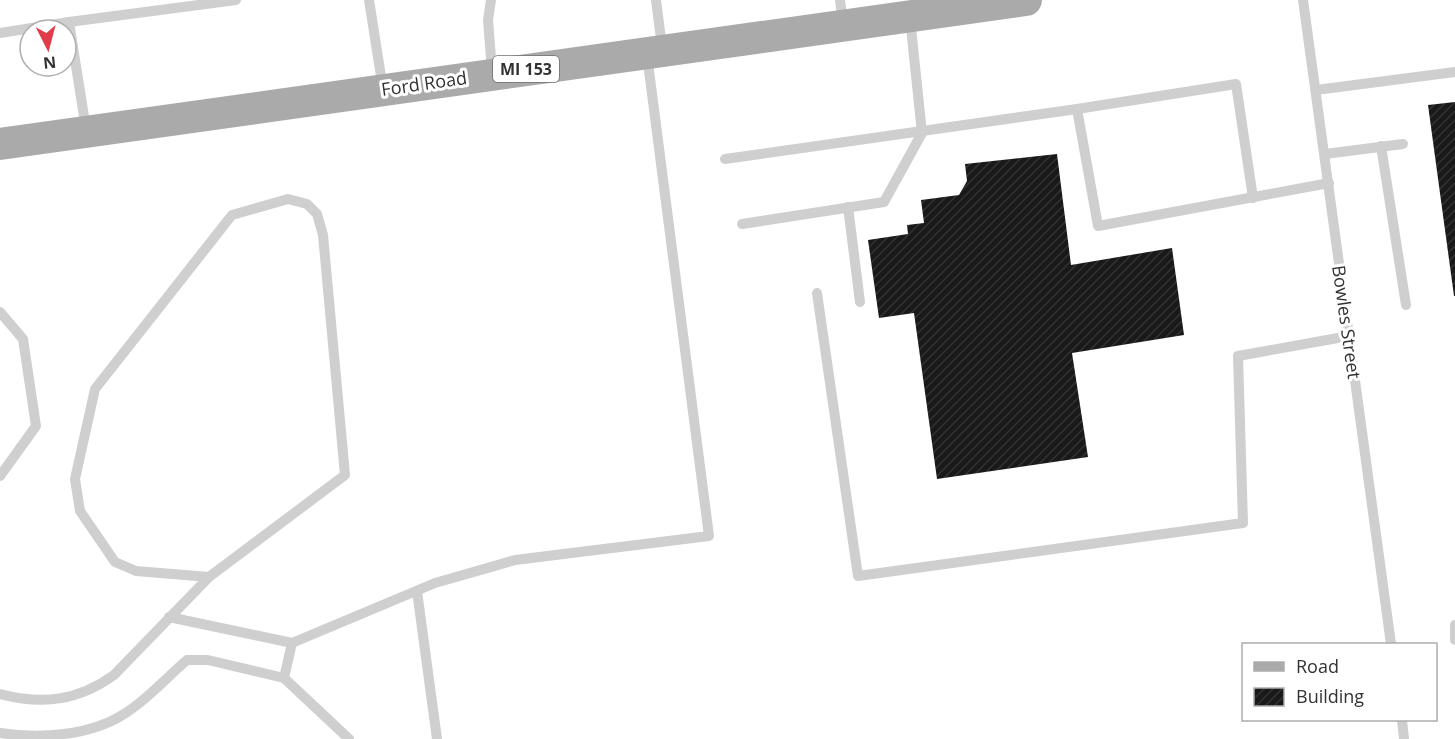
<svg xmlns="http://www.w3.org/2000/svg" width="1455" height="739" font-family="'Open Sans',sans-serif">
  <style>
    .building { fill: url(#building-hatch) }
    .lines { fill: none; stroke-linecap: round; stroke-linejoin: round }
    .lane { stroke: #cfcfcf; stroke-width: 10 }
    .primary { stroke: #aaa; stroke-width: 32 }
    .labels { text-anchor: middle; dominant-baseline: central; stroke-width: 6; stroke-linejoin: round; paint-order: stroke }
    .shield { fill: #fff; stroke: #707070; stroke-width: 1.5 }
    .shield-label { font-size: 16px; font-weight: bold; fill: #323232 }
    .street-label { font-size: 18px; fill: #323232; stroke: #fff }
  </style>
  <defs>
    <pattern id="building-hatch" width="6" height="6" patternUnits="userSpaceOnUse" patternTransform="scale(1.5)"><rect width="6" height="6" fill="#191919"/><path d="M-1 1l2-2M0 6l6-6M5 7l2-2" fill="none" stroke="#323232"/></pattern>
  </defs>
  <rect width="100%" height="100%" fill="#fff"/>
  <g class="building">
    <polygon points="1455,102 1455,296 1454,296 1428,105"/>
    <polygon points="1057,154 1071,265 1172,248 1184,335 1072,353 1088,457 937,479 914,313 879,318 868,240 908,234 907,225 924,223 921,200 959,195 967,181 965,164"/>
  </g>
  <g class="lines">
    <g class="lane">
      <polyline points="369,0 383,89"/>
      <polyline points="491,0 488,20 492,71"/>
      <polyline points="656,0 662,47"/>
      <polyline points="840,0 843,23"/>
      <polyline points="1303,0 1391,644"/>
      <polyline points="69,22 236,0"/>
      <polyline points="0,33 69,22 86,129"/>
      <polyline points="1316,90 1455,72"/>
      <polyline points="1077,109 1236,84 1253,198"/>
      <polyline points="1381,146 1406,305"/>
      <polyline points="1325,154 1403,144"/>
      <polyline points="725,159 1077,109 1098,226 1329,183"/>
      <polyline points="848,207 860,302"/>
      <polyline points="742,224 884,202 922,133 910,18"/>
      <polyline points="817,293 858,576 1243,523 1238,356 1349,336"/>
      <polyline points="0,312 23,339 36,426 0,476"/>
      <polyline points="417,591 437,739"/>
      <polyline points="169,617 292,643 435,583 515,560 709,536 647,55"/>
      <polyline points="1455,625 1455,640"/>
      <polyline points="292,643 284,678 349,739"/>
      <path d="M0,694C43,705 78,701 114,675L209,577L345,475L323,235L317,214L307,204L288,199L232,215L95,389L75,479L80,511L115,562L136,571L209,577"/>
      <polyline points="1402,720 1404,739"/>
      <path d="M0,733C39,739 90,736 124,714C147,700 167,677 187,660H208L284,678"/>
    </g>
    <polyline class="primary" points="0,144 1026,0"/>
  </g>
  <g class="labels">
    <rect class="shield" x="493" y="56" width="66" height="26" rx="4.5"/>
    <g class="shield-label">
      <text x="526" y="69">MI 153</text>
    </g>
    <g class="street-label">
      <text transform="translate(424 83) rotate(-8)">Ford Road</text>
      <text transform="translate(1347 322) rotate(82)">Bowles Street</text>
    </g>
  </g>
  <rect x="1242" y="643" width="195" height="78" fill="#ffffff" stroke="#adadad" stroke-width="1.5"/>
  <rect x="1254" y="662" width="30" height="9" fill="#aaaaaa" stroke="#adadad" stroke-width="1.5"/>
  <text x="1296" y="673" font-size="18" fill="#323232">Road</text>
  <rect x="1254" y="688" width="30" height="18" fill="url(#building-hatch)" stroke="#adadad" stroke-width="1.5"/>
  <text x="1296" y="703" font-size="18" fill="#323232">Building</text>
  <g transform="translate(48 48) rotate(174)"><circle r="28" fill="#ffffff" stroke="#adadad" stroke-width="1.5"/>
  <path d="M0-4.5L10 22L0 15L-10 22Z" fill="#e13c4a"/>
  <text y="-9" font-size="16" font-weight="bold" text-anchor="middle" fill="#323232">N</text>
  </g>
</svg>
